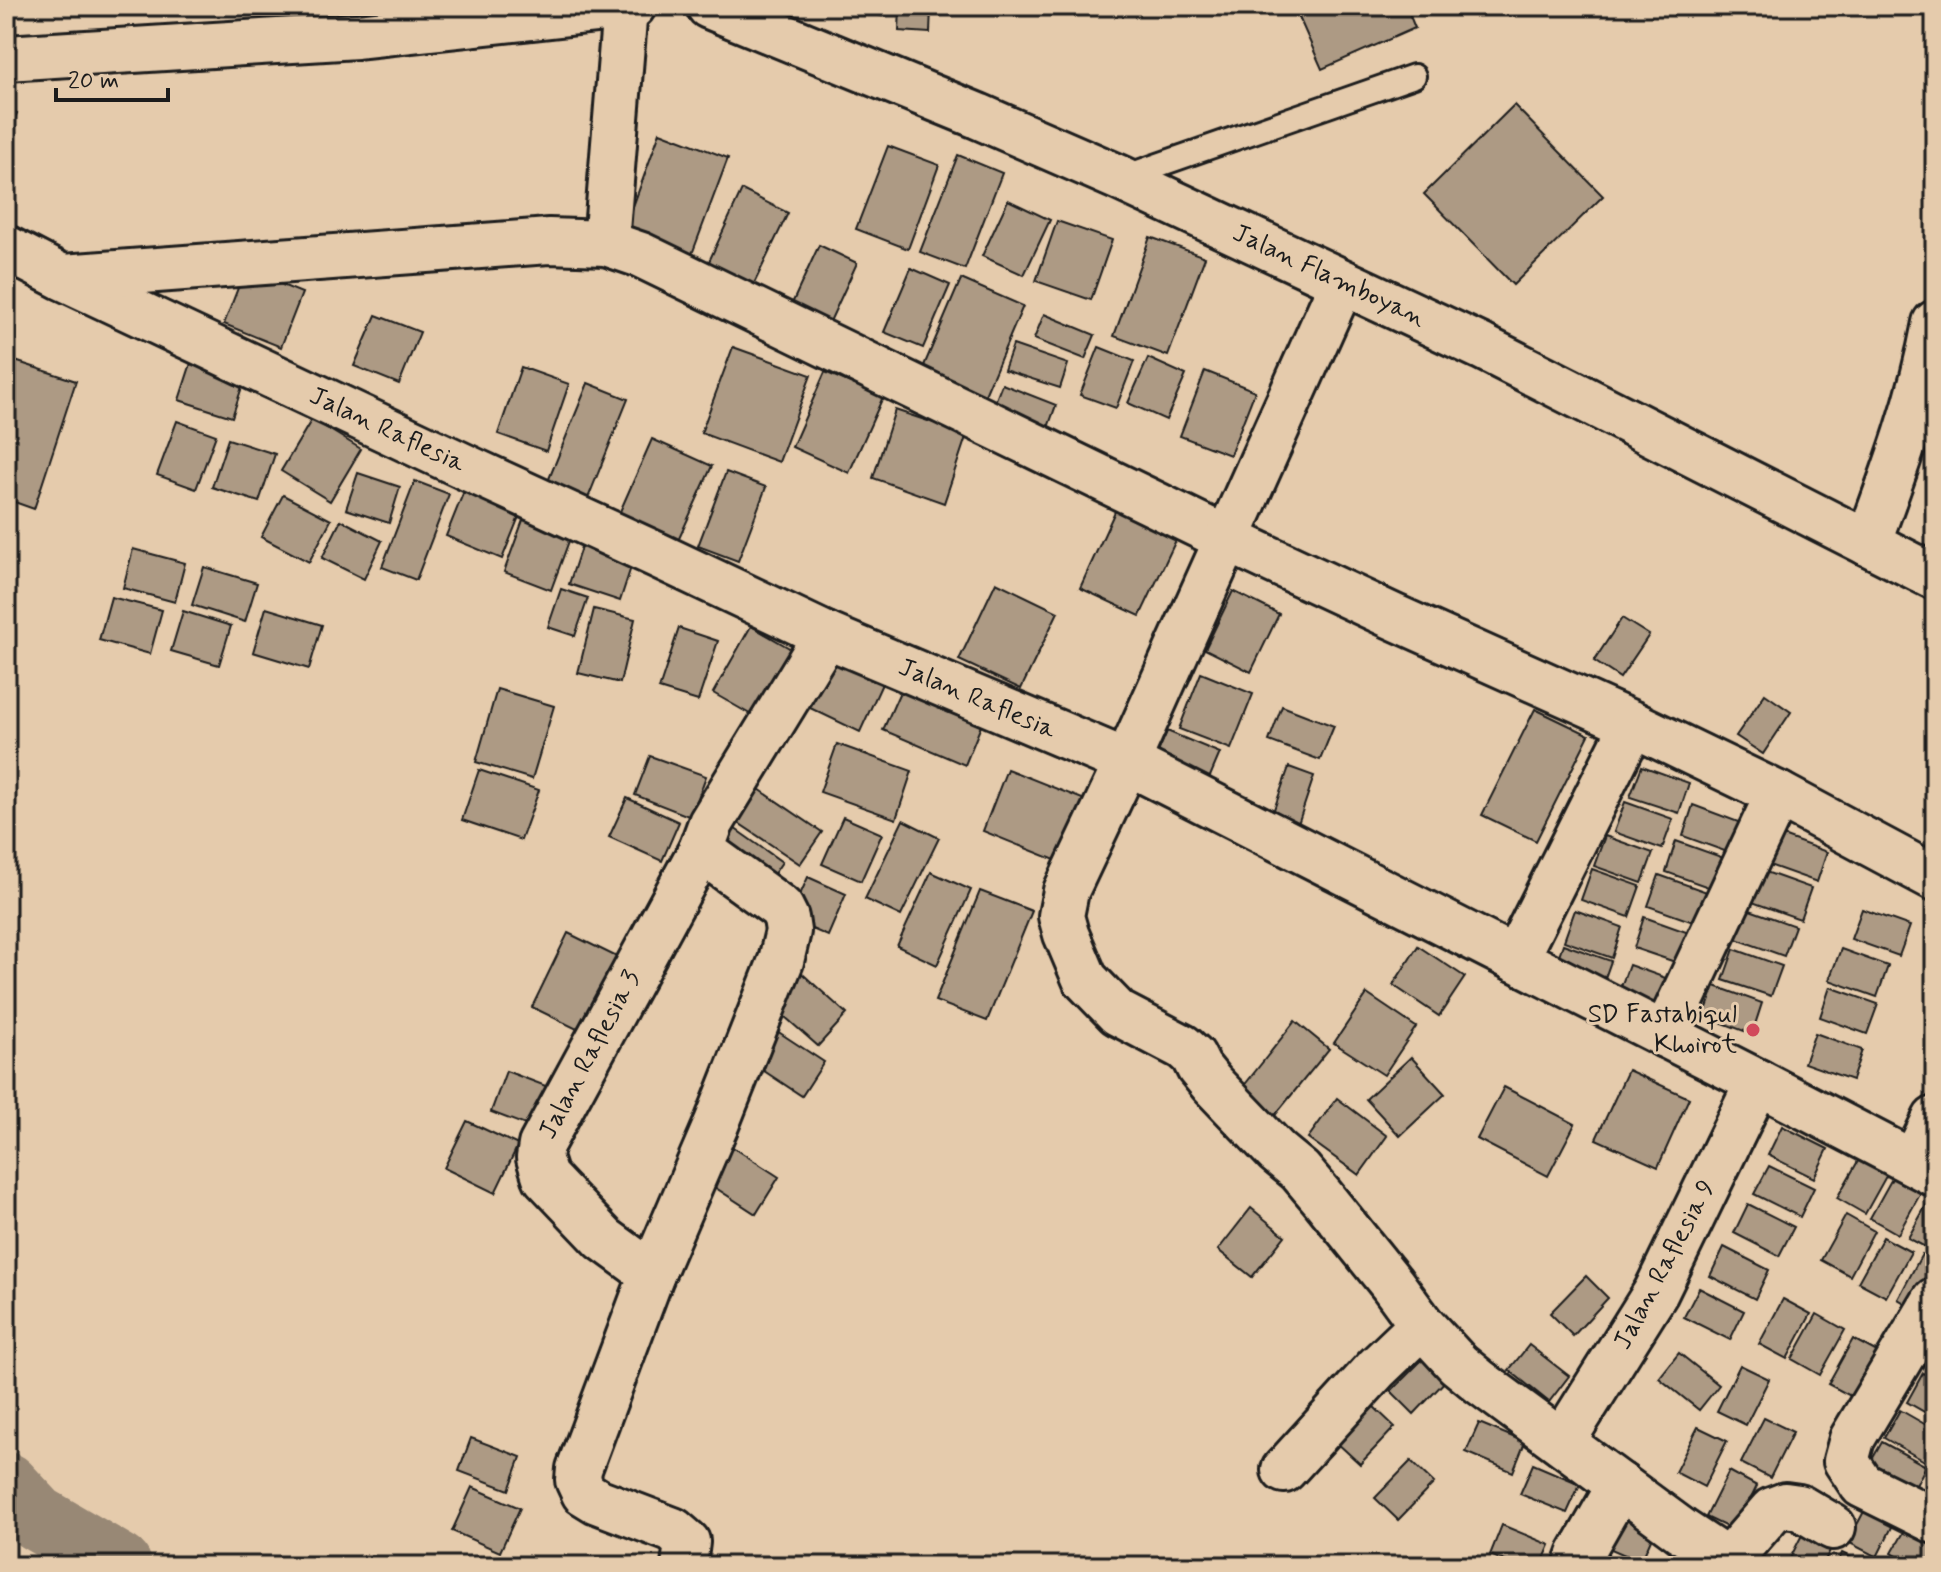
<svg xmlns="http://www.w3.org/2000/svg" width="1941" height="1572" font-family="Mynerve,sans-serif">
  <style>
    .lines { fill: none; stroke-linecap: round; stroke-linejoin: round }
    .river { stroke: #988875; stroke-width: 66 }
    .building { fill: #ad9a84; stroke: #1c1c1c; stroke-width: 2 }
    .service-casing { stroke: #1c1c1c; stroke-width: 28 }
    .minor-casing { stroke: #1c1c1c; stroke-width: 50 }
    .service { stroke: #e5cbac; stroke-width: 22 }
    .minor { stroke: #e5cbac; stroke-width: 44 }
    .poi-dot { fill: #d1495b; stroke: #e5cbac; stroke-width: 3 }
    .labels { text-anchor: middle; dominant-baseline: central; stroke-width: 6; stroke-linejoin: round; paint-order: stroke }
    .street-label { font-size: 26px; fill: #1c1c1c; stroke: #e5cbac }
    .poi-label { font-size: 26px; fill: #1c1c1c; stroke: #e5cbac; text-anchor: end }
  </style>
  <rect width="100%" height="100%" fill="#e5cbac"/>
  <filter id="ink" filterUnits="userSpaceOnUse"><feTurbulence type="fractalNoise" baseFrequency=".0125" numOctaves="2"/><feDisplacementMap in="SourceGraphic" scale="16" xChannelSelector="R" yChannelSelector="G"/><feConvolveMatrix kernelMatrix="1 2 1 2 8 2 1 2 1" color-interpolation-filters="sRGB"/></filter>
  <g filter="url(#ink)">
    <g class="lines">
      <polyline class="river" points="6,1485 37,1518 119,1566"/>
    </g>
    <g class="building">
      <polygon points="846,6 885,6 882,16"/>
      <polygon points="900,6 931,6 930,33 899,31"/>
      <polygon points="1294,6 1406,6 1415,28 1322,69"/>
      <polygon points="1514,105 1603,196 1513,285 1424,194"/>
      <polygon points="6,108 17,113 6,139"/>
      <polygon points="660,132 728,158 689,262 622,237"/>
      <polygon points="888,146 939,165 908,249 856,229"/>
      <polygon points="958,155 1002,173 965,269 920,252"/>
      <polygon points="742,190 788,213 750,292 705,270"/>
      <polygon points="1008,200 1050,220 1024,275 982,256"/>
      <polygon points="1057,221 1112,240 1091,300 1036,281"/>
      <polygon points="1150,237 1205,257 1168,356 1114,336"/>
      <polygon points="819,245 857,263 822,339 784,321"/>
      <polygon points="911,268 950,285 923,348 884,332"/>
      <polygon points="245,270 302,293 281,347 224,324"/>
      <polygon points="961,279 1023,306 985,395 923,368"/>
      <polygon points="1044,314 1095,335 1085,359 1034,339"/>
      <polygon points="376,315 420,332 399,384 354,366"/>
      <polygon points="1013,345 1068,364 1060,388 1004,370"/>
      <polygon points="733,347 811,375 779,462 701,433"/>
      <polygon points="1099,347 1134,361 1116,408 1080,395"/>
      <polygon points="194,354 247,372 232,417 179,400"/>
      <polygon points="6,358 76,381 34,509 6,499"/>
      <polygon points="1148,358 1186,375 1166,420 1128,403"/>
      <polygon points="521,367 569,384 546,451 498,434"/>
      <polygon points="1205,371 1255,391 1230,455 1180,436"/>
      <polygon points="825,372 883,397 849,473 792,447"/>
      <polygon points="588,383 628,399 582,513 542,496"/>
      <polygon points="1002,384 1056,405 1045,436 990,415"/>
      <polygon points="895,410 967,434 944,503 873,478"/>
      <polygon points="312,419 361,449 330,501 281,471"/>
      <polygon points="177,421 216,435 196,489 157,475"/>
      <polygon points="228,439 275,454 259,502 212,487"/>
      <polygon points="652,439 712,466 677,543 618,516"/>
      <polygon points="726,472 766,487 738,561 698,546"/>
      <polygon points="358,473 400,487 389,523 346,509"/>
      <polygon points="415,481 449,494 416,580 382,567"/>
      <polygon points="466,486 522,509 502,559 446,536"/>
      <polygon points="283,495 331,520 309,562 261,537"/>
      <polygon points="1116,509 1177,538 1140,616 1080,588"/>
      <polygon points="526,512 573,530 551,590 504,572"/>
      <polygon points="341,520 382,541 364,579 322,558"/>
      <polygon points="582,544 633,561 620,601 569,584"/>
      <polygon points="133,549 185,563 175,602 123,588"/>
      <polygon points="204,567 257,583 245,622 192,605"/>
      <polygon points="996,582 1058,612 1021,689 959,660"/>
      <polygon points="561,589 588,598 575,636 548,627"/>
      <polygon points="1233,591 1279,614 1251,672 1205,649"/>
      <polygon points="111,597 162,610 150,654 99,640"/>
      <polygon points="266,608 322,625 309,669 253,652"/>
      <polygon points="594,609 635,619 620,683 578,673"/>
      <polygon points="183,611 231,626 219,665 171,651"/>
      <polygon points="1622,618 1649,635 1620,678 1594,661"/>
      <polygon points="751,626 800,654 762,721 713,693"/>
      <polygon points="679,628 718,641 698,701 659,689"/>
      <polygon points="836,651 886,675 860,732 810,708"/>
      <polygon points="1201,673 1253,694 1231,749 1179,729"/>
      <polygon points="902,687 983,721 965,765 883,730"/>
      <polygon points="497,689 554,706 532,779 476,762"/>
      <polygon points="1765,694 1791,712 1763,754 1736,736"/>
      <polygon points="1282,706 1334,726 1320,760 1269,741"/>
      <polygon points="1535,709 1589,735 1536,841 1482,815"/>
      <polygon points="1167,731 1220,753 1203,793 1150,771"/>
      <polygon points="837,744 912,771 896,819 820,792"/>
      <polygon points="650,756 706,776 691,817 635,795"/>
      <polygon points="1642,766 1689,783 1679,813 1630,797"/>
      <polygon points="1289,767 1314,776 1298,824 1272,815"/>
      <polygon points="1007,769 1085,800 1060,862 983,831"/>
      <polygon points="479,770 539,790 521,840 462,820"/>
      <polygon points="750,783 822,832 800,864 728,816"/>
      <polygon points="627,798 679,822 662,861 609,837"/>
      <polygon points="1625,802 1673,819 1662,849 1614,832"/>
      <polygon points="1693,805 1741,823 1730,853 1683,836"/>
      <polygon points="843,817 882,834 861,881 822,864"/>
      <polygon points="903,820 939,838 901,916 865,899"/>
      <polygon points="731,826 782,862 765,887 714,851"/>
      <polygon points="1780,835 1827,852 1817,882 1769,865"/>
      <polygon points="1605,836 1653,853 1642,883 1594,866"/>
      <polygon points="1676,841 1724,858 1714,889 1666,872"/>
      <polygon points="1592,869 1640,886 1629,917 1581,900"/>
      <polygon points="1763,871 1811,888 1800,919 1752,902"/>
      <polygon points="931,872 971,890 937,965 897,946"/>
      <polygon points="1659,875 1707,892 1696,923 1648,906"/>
      <polygon points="808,877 846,894 828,936 789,919"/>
      <polygon points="980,891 1032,911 987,1021 935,1001"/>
      <polygon points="1747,909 1795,926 1784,956 1736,939"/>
      <polygon points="1862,909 1910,926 1899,956 1851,939"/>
      <polygon points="1575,910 1622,927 1612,958 1564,941"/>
      <polygon points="1644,917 1692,934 1681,964 1634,948"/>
      <polygon points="568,933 619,958 583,1032 532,1007"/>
      <polygon points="1563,944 1611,961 1600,992 1552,975"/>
      <polygon points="1418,946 1465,977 1439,1016 1393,985"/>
      <polygon points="1734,949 1782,966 1771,996 1723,980"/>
      <polygon points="1841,949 1888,966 1877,997 1829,980"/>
      <polygon points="1629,965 1677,982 1666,1013 1618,995"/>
      <polygon points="796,968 847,1014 818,1046 767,1001"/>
      <polygon points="1715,986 1762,1003 1752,1034 1704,1016"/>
      <polygon points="1830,987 1878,1004 1867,1034 1820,1017"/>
      <polygon points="1367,994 1416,1027 1384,1075 1334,1043"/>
      <polygon points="1295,1021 1329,1049 1272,1119 1239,1092"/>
      <polygon points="777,1031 824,1062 802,1096 755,1065"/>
      <polygon points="1815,1033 1862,1050 1852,1080 1804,1063"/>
      <polygon points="1411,1057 1445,1094 1400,1136 1366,1099"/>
      <polygon points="1628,1070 1689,1098 1658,1167 1596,1139"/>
      <polygon points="506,1071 559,1091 544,1132 491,1112"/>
      <polygon points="1504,1087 1575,1124 1548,1176 1477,1139"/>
      <polygon points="1337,1098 1387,1136 1359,1175 1308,1138"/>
      <polygon points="467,1121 518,1145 495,1193 444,1168"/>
      <polygon points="1782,1126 1828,1149 1814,1178 1768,1155"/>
      <polygon points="728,1144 779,1177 756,1214 705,1181"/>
      <polygon points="1862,1154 1890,1169 1865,1214 1837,1198"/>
      <polygon points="1769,1166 1814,1188 1800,1217 1754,1194"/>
      <polygon points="1895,1173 1923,1189 1898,1234 1870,1218"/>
      <polygon points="1933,1193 1935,1194 1935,1252 1908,1238"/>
      <polygon points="1748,1204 1794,1227 1779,1256 1734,1233"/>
      <polygon points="1251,1208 1285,1236 1252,1277 1218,1250"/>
      <polygon points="1846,1215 1874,1231 1850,1276 1821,1260"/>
      <polygon points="1883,1237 1911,1252 1886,1297 1858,1282"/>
      <polygon points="1724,1247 1769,1270 1755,1299 1710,1276"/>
      <polygon points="1922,1254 1935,1261 1935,1298 1926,1315 1898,1299"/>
      <polygon points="1586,1276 1608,1298 1573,1336 1550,1313"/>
      <polygon points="1699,1288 1744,1311 1730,1340 1684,1317"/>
      <polygon points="1783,1299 1811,1314 1787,1359 1759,1344"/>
      <polygon points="1817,1314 1845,1330 1820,1375 1792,1359"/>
      <polygon points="1853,1339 1881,1354 1856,1399 1828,1384"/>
      <polygon points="1529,1345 1569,1376 1549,1402 1509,1370"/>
      <polygon points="1679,1353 1719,1385 1699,1410 1659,1378"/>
      <polygon points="1427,1355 1449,1377 1414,1414 1391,1391"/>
      <polygon points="1740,1365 1769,1379 1746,1425 1717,1411"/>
      <polygon points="1923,1373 1935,1380 1935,1418 1907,1402"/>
      <polygon points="1372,1405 1395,1427 1360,1464 1336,1442"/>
      <polygon points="1900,1410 1935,1430 1935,1451 1928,1463 1884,1438"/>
      <polygon points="1764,1418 1793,1432 1770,1478 1741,1463"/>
      <polygon points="1479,1423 1525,1442 1513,1472 1466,1452"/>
      <polygon points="1698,1427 1727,1441 1704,1487 1675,1472"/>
      <polygon points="471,1438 521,1457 509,1490 459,1471"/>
      <polygon points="1882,1442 1926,1466 1911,1495 1866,1470"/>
      <polygon points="1411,1461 1434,1483 1398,1520 1375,1498"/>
      <polygon points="1533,1464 1580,1484 1567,1513 1520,1494"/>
      <polygon points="1729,1471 1757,1486 1735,1531 1706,1517"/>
      <polygon points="472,1487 520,1508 500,1552 452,1531"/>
      <polygon points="1872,1496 1900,1511 1877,1557 1848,1542"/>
      <polygon points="1607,1512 1654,1532 1641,1562 1595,1542"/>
      <polygon points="1502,1525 1550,1545 1541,1566 1517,1566 1490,1555"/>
      <polygon points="1908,1525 1935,1540 1935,1566 1915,1566 1892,1553"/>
      <polygon points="1805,1529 1834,1543 1822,1566 1786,1566"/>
      <polygon points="1595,1550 1634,1566 1588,1566"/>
      <polygon points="1842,1553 1868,1566 1836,1566"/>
    </g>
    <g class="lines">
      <g class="service-casing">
        <polyline id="service" points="1121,178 1414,76"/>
      </g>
      <g class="minor-casing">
        <g id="minor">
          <polyline points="709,6 978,116 1120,178 1482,347 1935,577"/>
          <polyline points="6,58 357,36 633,6"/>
          <polyline points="606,243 625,7"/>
          <polyline points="6,248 62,277 472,470 657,555 826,635 1127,762 1758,1082 1935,1174"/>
          <polyline points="63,277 549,241 606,243 641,255 1227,539 1392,616 1633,724 1778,794 1935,878"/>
          <polyline points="1342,283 1127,762 1066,891 1061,916 1066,934 1085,979 1118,1013 1183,1047 1193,1056 1199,1068 1212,1084 1277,1152 1300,1171 1322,1197 1392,1284 1422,1325 1458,1364 1480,1382 1682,1531 1735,1566"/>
          <path d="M1868,543C1895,470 1921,400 1935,323"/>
          <polyline points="1515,959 1633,724"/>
          <polyline points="1665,1035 1778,794"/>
          <polyline points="1914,1162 1935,1119"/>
          <polyline points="652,1274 604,1239 545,1177 539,1158 541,1145 701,850"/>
          <polyline points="1935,1300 1852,1439 1846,1461 1862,1485 1935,1521"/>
          <polyline points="1562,1442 1656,1292 1758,1082"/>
          <polyline points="1284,1470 1377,1368 1422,1325"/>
          <polyline points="1728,1561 1772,1510 1785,1505 1799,1507 1833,1527"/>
          <polyline points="684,1566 687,1542 673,1530 597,1501 584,1493 578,1480 579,1469 652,1274 716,1125 781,961 788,931 786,918 781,908 701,850 711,823 826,635"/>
          <polyline points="1576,1566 1580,1555 1620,1485"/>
        </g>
      </g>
      <use href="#service" class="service"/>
      <use href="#minor" class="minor"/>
    </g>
  </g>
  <circle class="poi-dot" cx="1753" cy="1030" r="8"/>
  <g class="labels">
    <g class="street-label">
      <text transform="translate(1329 276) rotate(25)">Jalan Flamboyan</text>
      <text transform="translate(387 430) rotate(25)">Jalan Raflesia</text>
      <text transform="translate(977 699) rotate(23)">Jalan Raflesia</text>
      <text transform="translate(590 1055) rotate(-62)">Jalan Raflesia 3</text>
      <text transform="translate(1665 1265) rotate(-62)">Jalan Raflesia 9</text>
    </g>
    <g class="poi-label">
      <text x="1737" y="1015">SD Fastabiqul<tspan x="1737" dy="30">Khoirot</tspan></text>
    </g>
  </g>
  <rect width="1941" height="1572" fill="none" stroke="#e5cbac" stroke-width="32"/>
  <rect x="16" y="16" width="1909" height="1540" fill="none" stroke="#1c1c1c" stroke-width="3" filter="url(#ink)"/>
  <path d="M56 88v12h112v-12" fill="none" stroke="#1c1c1c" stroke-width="4"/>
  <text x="68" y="88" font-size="24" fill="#1c1c1c" stroke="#e5cbac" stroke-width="6" paint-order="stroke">20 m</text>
</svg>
